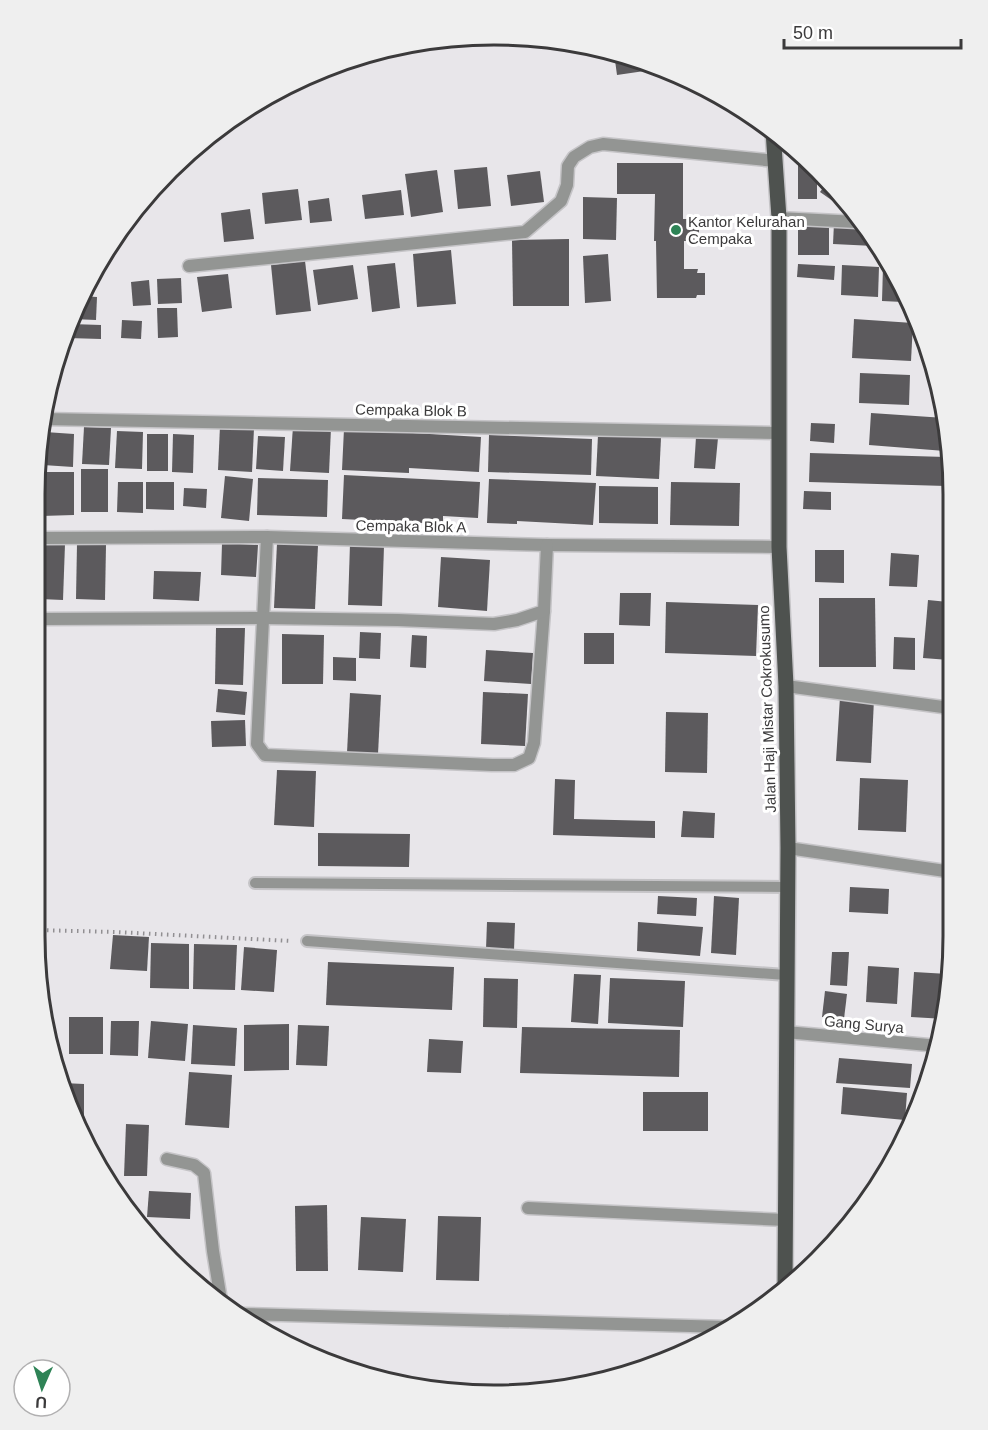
<svg xmlns="http://www.w3.org/2000/svg" width="988" height="1430" font-family="Helvetica,sans-serif">
  <style>
    .building { fill: #5c5a5d }
    .lines { fill: none; stroke-linecap: round; stroke-linejoin: round }
    .service-casing { stroke: #c5c4c7; stroke-width: 14 }
    .minor-casing { stroke: #c5c4c7; stroke-width: 15 }
    .primary-casing { stroke: #c5c4c7; stroke-width: 18 }
    .path { stroke: #918f92; stroke-width: 4; stroke-dasharray: 1.5 4.5; stroke-linecap: butt }
    .service { stroke: #939593; stroke-width: 10 }
    .minor { stroke: #939593; stroke-width: 12 }
    .primary { stroke: #4e524f; stroke-width: 15 }
    .poi-dot { fill: #2e8356; stroke: #fff; stroke-width: 2 }
    .labels { text-anchor: middle; dominant-baseline: central; stroke-width: 6; stroke-linejoin: round; paint-order: stroke }
    .poi-label { font-size: 15px; fill: #3b3a3b; stroke: #fff; text-anchor: start }
    .street-label { font-size: 15px; fill: #3b3a3b; stroke: #fff }
    .rim { fill: none; stroke: #3b3a3b; stroke-width: 3 }
  </style>
  <rect width="100%" height="100%" fill="#e8e6ea"/>
  <g class="building">
    <polygon points="614,53 644,62 665,68 617,75"/>
    <polygon points="617,163 683,163 683,219 699,219 699,241 684,241 684,269 698,269 697,273 705,273 705,295 697,295 696,298 657,298 656,241 654,241 655,194 617,194"/>
    <polygon points="798,163 812,164 817,167 817,199 798,199"/>
    <polygon points="487,167 491,206 458,209 454,170"/>
    <polygon points="437,170 443,212 411,217 405,174"/>
    <polygon points="540,171 544,202 511,206 507,175"/>
    <polygon points="828,181 850,213 820,192"/>
    <polygon points="298,189 302,220 265,224 262,193"/>
    <polygon points="401,190 404,215 365,219 362,195"/>
    <polygon points="583,197 617,198 616,240 583,239"/>
    <polygon points="329,198 332,221 310,223 308,201"/>
    <polygon points="250,209 254,239 224,242 221,213"/>
    <rect x="798" y="222" width="31" height="33"/>
    <polygon points="834,223 859,224 874,246 833,244"/>
    <polygon points="569,239 569,306 513,306 512,240"/>
    <polygon points="451,250 456,304 417,307 413,254"/>
    <polygon points="608,254 611,301 585,303 583,256"/>
    <polygon points="305,261 311,311 276,315 271,265"/>
    <polygon points="395,263 400,308 372,312 367,266"/>
    <polygon points="798,264 835,266 834,280 797,277"/>
    <polygon points="353,265 358,299 318,305 313,270"/>
    <polygon points="842,265 879,267 878,297 841,295"/>
    <polygon points="883,267 889,267 903,287 903,302 882,301"/>
    <polygon points="228,274 232,308 202,312 197,277"/>
    <polygon points="181,278 182,303 158,304 157,279"/>
    <polygon points="149,280 151,305 133,306 131,282"/>
    <polygon points="80,296 97,297 96,320 72,319"/>
    <polygon points="157,308 177,308 178,337 158,338"/>
    <polygon points="854,319 913,323 911,361 852,358"/>
    <polygon points="122,320 142,321 141,339 121,338"/>
    <polygon points="71,324 101,325 101,339 68,338"/>
    <polygon points="860,373 910,375 909,405 859,403"/>
    <polygon points="871,413 945,418 945,451 869,445"/>
    <polygon points="811,423 835,424 834,443 810,441"/>
    <polygon points="220,426 254,428 252,472 218,470"/>
    <polygon points="293,426 331,428 329,473 290,471"/>
    <polygon points="84,427 111,428 109,465 82,464"/>
    <polygon points="344,429 481,437 479,472 409,468 409,473 342,470"/>
    <polygon points="117,431 143,432 142,469 115,468"/>
    <polygon points="45,432 74,434 73,467 43,465"/>
    <rect x="147" y="434" width="21" height="37"/>
    <polygon points="173,434 194,435 193,473 172,472"/>
    <polygon points="489,435 592,439 591,475 488,472"/>
    <polygon points="598,435 661,438 659,479 596,476"/>
    <polygon points="258,436 285,437 283,471 256,469"/>
    <polygon points="696,437 718,438 715,469 694,468"/>
    <polygon points="810,453 946,457 946,486 809,482"/>
    <rect x="81" y="469" width="27" height="43"/>
    <polygon points="42,472 74,472 74,515 41,516"/>
    <polygon points="344,475 480,482 478,518 443,516 443,524 342,519"/>
    <polygon points="225,476 253,479 249,521 221,518"/>
    <polygon points="258,478 328,480 327,517 257,515"/>
    <polygon points="489,479 596,483 593,525 517,521 517,524 487,523"/>
    <polygon points="118,482 143,482 143,513 117,512"/>
    <polygon points="146,482 174,482 174,510 146,509"/>
    <polygon points="671,482 740,483 739,526 670,525"/>
    <polygon points="599,486 658,487 658,524 599,523"/>
    <polygon points="184,488 207,489 206,508 183,506"/>
    <polygon points="804,491 831,492 831,510 803,509"/>
    <polygon points="222,543 258,545 256,577 221,575"/>
    <polygon points="277,543 318,545 315,609 274,608"/>
    <polygon points="41,544 65,544 63,600 40,599"/>
    <polygon points="77,544 106,545 105,600 76,599"/>
    <polygon points="350,544 384,546 382,606 348,605"/>
    <polygon points="815,550 844,550 844,583 815,582"/>
    <polygon points="891,553 919,555 917,587 889,586"/>
    <polygon points="441,557 490,560 487,611 438,607"/>
    <polygon points="154,571 201,572 199,601 153,599"/>
    <polygon points="620,593 651,593 650,626 619,625"/>
    <polygon points="819,598 875,598 876,667 819,667"/>
    <polygon points="928,600 948,602 949,660 923,658"/>
    <polygon points="666,602 758,605 756,656 665,653"/>
    <polygon points="216,628 245,628 243,685 215,684"/>
    <polygon points="360,632 381,633 380,659 359,658"/>
    <rect x="584" y="633" width="30" height="31"/>
    <polygon points="282,634 324,635 323,684 282,684"/>
    <polygon points="412,635 427,636 426,668 410,667"/>
    <polygon points="894,637 915,638 915,670 893,669"/>
    <polygon points="486,650 533,653 531,684 484,681"/>
    <polygon points="333,657 356,658 356,681 333,680"/>
    <polygon points="218,689 247,692 245,715 216,712"/>
    <polygon points="483,692 528,694 525,746 481,744"/>
    <polygon points="350,693 381,695 378,754 347,753"/>
    <polygon points="840,697 874,699 871,763 836,761"/>
    <polygon points="666,712 708,713 707,773 665,772"/>
    <polygon points="245,720 246,746 212,747 211,721"/>
    <polygon points="277,770 316,771 314,827 274,825"/>
    <polygon points="860,778 908,780 906,832 858,830"/>
    <polygon points="555,779 575,780 574,819 655,821 655,838 553,835"/>
    <polygon points="683,811 715,813 714,838 681,837"/>
    <polygon points="318,833 410,834 409,867 318,866"/>
    <polygon points="850,887 889,889 888,914 849,912"/>
    <polygon points="658,896 697,898 696,916 657,914"/>
    <polygon points="714,896 739,898 736,955 711,953"/>
    <polygon points="487,922 515,923 514,950 486,949"/>
    <polygon points="638,922 703,927 700,956 637,951"/>
    <polygon points="113,935 149,937 147,971 110,969"/>
    <polygon points="151,943 189,944 189,989 150,988"/>
    <polygon points="194,944 237,945 235,990 193,989"/>
    <polygon points="244,947 277,950 274,992 241,990"/>
    <polygon points="832,952 849,952 847,986 830,985"/>
    <polygon points="328,962 454,967 452,1010 326,1005"/>
    <polygon points="868,966 899,968 897,1004 866,1002"/>
    <polygon points="914,972 948,974 945,1019 911,1017"/>
    <polygon points="574,974 601,975 598,1024 571,1022"/>
    <polygon points="484,978 518,979 517,1028 483,1027"/>
    <polygon points="610,978 685,981 683,1027 608,1023"/>
    <polygon points="825,991 847,994 844,1019 822,1017"/>
    <rect x="69" y="1017" width="34" height="37"/>
    <polygon points="111,1021 139,1021 138,1056 110,1055"/>
    <polygon points="151,1021 188,1024 185,1061 148,1058"/>
    <polygon points="289,1024 289,1070 244,1071 244,1025"/>
    <polygon points="193,1025 237,1028 235,1066 191,1064"/>
    <polygon points="298,1025 329,1026 327,1066 296,1065"/>
    <polygon points="522,1027 680,1030 679,1077 520,1073"/>
    <polygon points="429,1039 463,1041 461,1073 427,1072"/>
    <polygon points="839,1058 912,1064 910,1088 836,1083"/>
    <polygon points="189,1072 232,1075 229,1128 185,1125"/>
    <polygon points="63,1083 84,1084 84,1129 69,1096"/>
    <polygon points="843,1087 907,1093 905,1120 841,1114"/>
    <rect x="643" y="1092" width="65" height="39"/>
    <polygon points="126,1124 149,1125 147,1176 124,1176"/>
    <polygon points="149,1191 191,1193 190,1219 147,1217"/>
    <polygon points="327,1205 328,1271 296,1271 295,1206"/>
    <polygon points="438,1216 481,1217 479,1281 436,1280"/>
    <polygon points="361,1217 406,1219 403,1272 358,1270"/>
  </g>
  <g class="lines">
    <g class="service-casing">
      <g id="service">
        <polyline points="46,396 46,418"/>
        <polyline points="255,883 788,887"/>
        <polyline points="307,941 786,975"/>
      </g>
    </g>
    <g class="minor-casing">
      <g id="minor">
        <polyline points="779,218 857,222"/>
        <polyline points="189,266 525,232 561,201 567,185 568,166 574,157 590,147 603,144 776,161"/>
        <polyline points="43,419 779,433"/>
        <polyline points="267,537 257,744 265,755 492,765 514,765 529,758 534,743 544,611"/>
        <polyline points="41,538 267,537 547,545 779,547"/>
        <polyline points="40,619 263,618 398,620 494,624 517,620 544,611 547,545"/>
        <polyline points="786,686 950,708"/>
        <polyline points="788,848 952,872"/>
        <polyline points="786,1032 939,1046"/>
        <polyline points="167,1159 194,1165 204,1173 213,1251 221,1300"/>
        <polyline points="528,1208 786,1220"/>
        <polyline points="244,1314 727,1327"/>
      </g>
    </g>
    <g class="primary-casing">
      <polyline id="primary" points="773,131 779,218 779,547 786,686 788,848 785,1285"/>
    </g>
    <polyline class="path" points="35,930 116,932 291,941"/>
    <use href="#service" class="service"/>
    <use href="#minor" class="minor"/>
    <use href="#primary" class="primary"/>
  </g>
  <circle class="poi-dot" cx="676" cy="230" r="6"/>
  <g class="labels">
    <g class="poi-label">
      <text x="688" y="221">Kantor Kelurahan<tspan x="688" dy="17">Cempaka</tspan></text>
    </g>
    <g class="street-label">
      <text transform="translate(411 410) rotate(1)">Cempaka Blok B</text>
      <text transform="translate(411 526) rotate(1)">Cempaka Blok A</text>
      <text transform="translate(767 709) rotate(-92)">Jalan Haji Mistar Cokrokusumo</text>
      <text transform="translate(864 1024) rotate(5)">Gang Surya</text>
    </g>
  </g>
  <path d="M0 0H988V1430H0ZM494 45H494A449 449 0 0 1 943 494V936A449 449 0 0 1 494 1385H494A449 449 0 0 1 45 936V494A449 449 0 0 1 494 45Z" fill="#efefef" fill-rule="evenodd"/>
  <path class="rim" d="M494 45H494A449 449 0 0 1 943 494V936A449 449 0 0 1 494 1385H494A449 449 0 0 1 45 936V494A449 449 0 0 1 494 45Z"/>
  <g transform="translate(42 1388) rotate(183)"><circle r="28" fill="#ffffff" stroke="#b1b0b1" stroke-width="1.5"/>
  <path d="M0-4.5L10 22L0 15L-10 22Z" fill="#2e8356"/>
  <text y="-9" font-size="16" font-weight="bold" text-anchor="middle" fill="#3b3a3b">U</text>
  </g>
  <path d="M784 39v9h177v-9" fill="none" stroke="#3b3a3b" stroke-width="3"/>
  <text x="793" y="39" font-size="18" fill="#3b3a3b" stroke="#ffffff" stroke-width="4.5" paint-order="stroke">50 m</text>
</svg>
